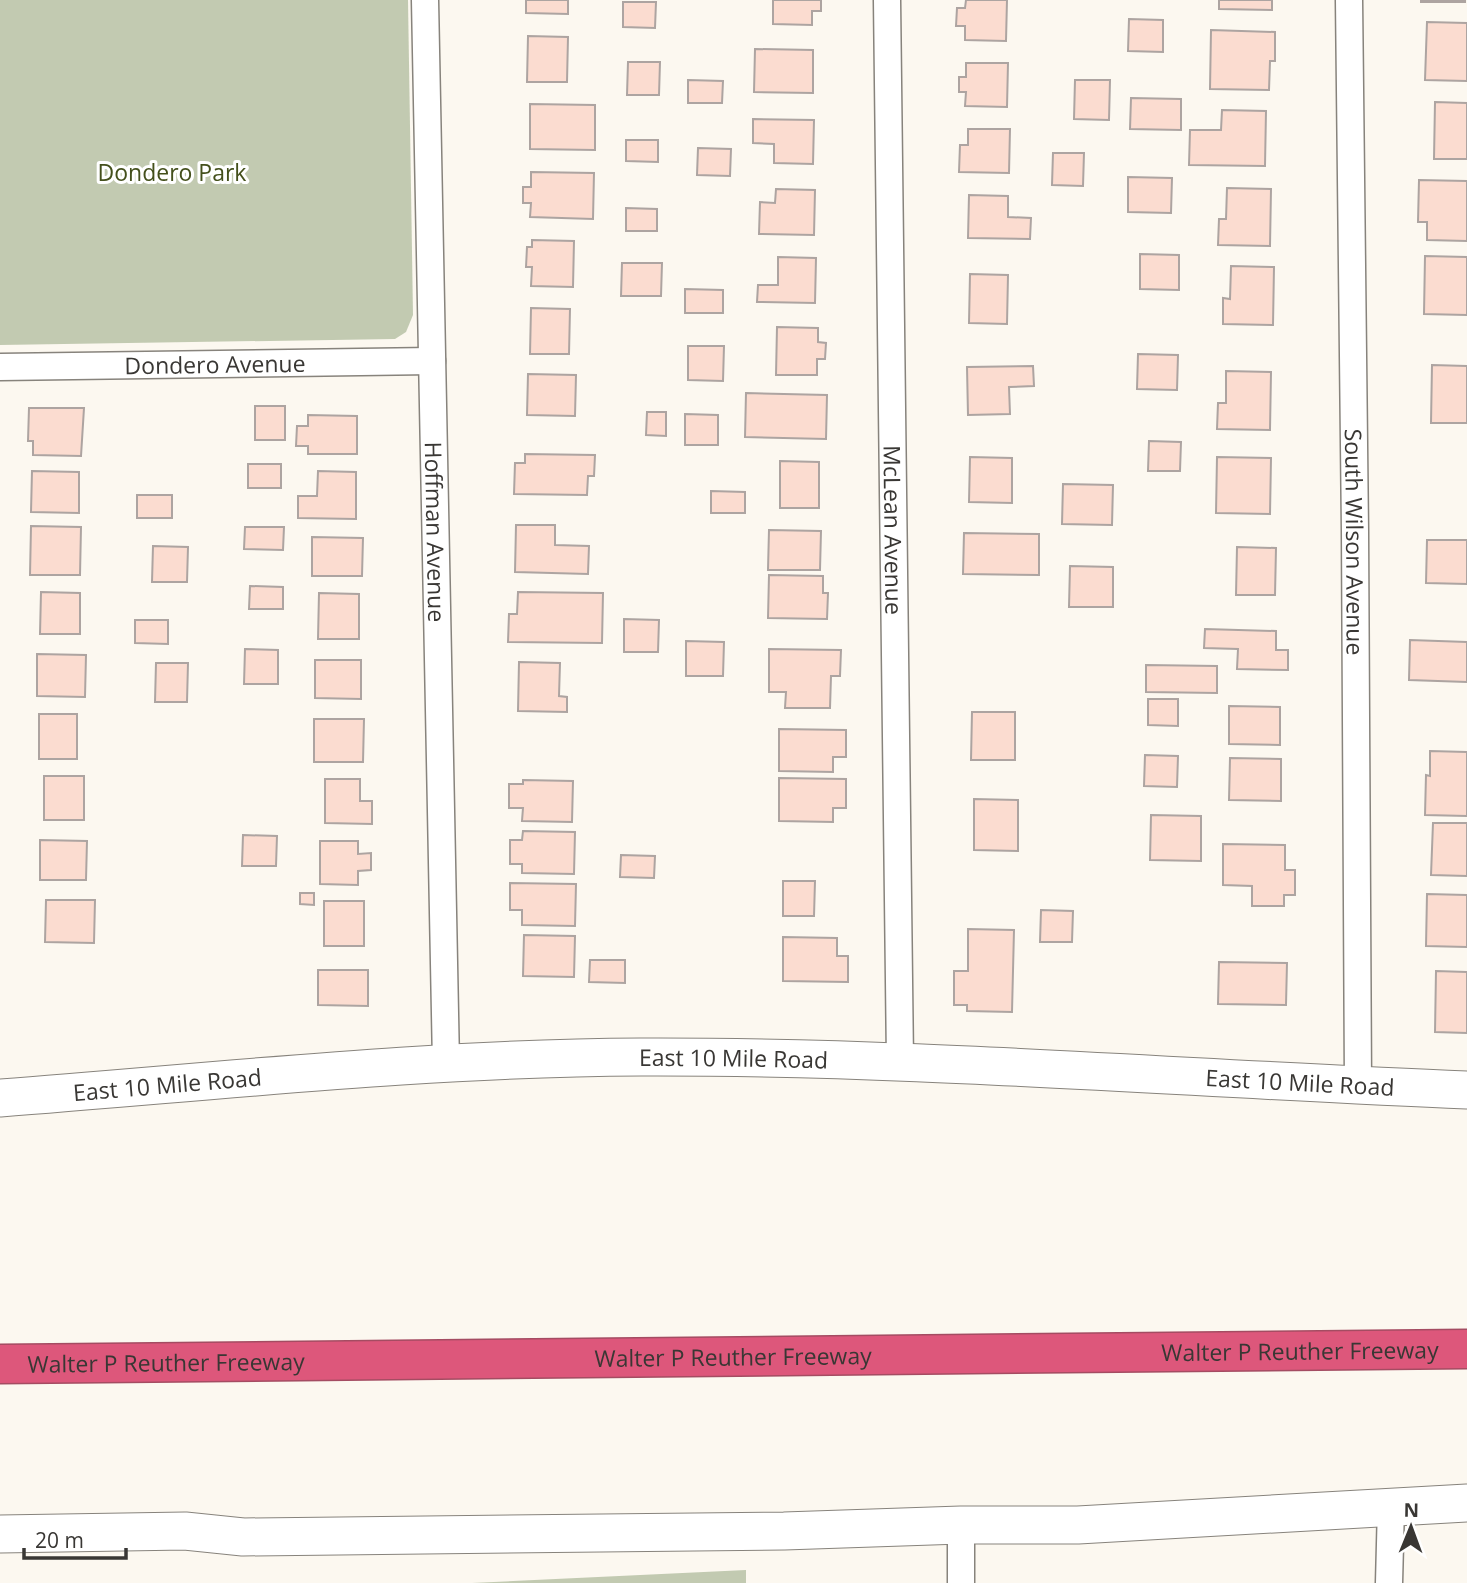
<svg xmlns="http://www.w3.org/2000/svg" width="1467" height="1583" font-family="'Open Sans',sans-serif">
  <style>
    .green { fill: #c2cab1 }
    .building { fill: #fbdcd0; stroke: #ada4a1; stroke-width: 2 }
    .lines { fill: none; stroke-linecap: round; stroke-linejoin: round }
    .street-casing { stroke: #87837c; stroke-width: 29 }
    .secondary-casing { stroke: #87837c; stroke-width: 39 }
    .highway-casing { stroke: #a44c62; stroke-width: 41 }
    .street { stroke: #fff; stroke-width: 26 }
    .secondary { stroke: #fff; stroke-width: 37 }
    .highway { stroke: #dd577b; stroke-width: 38 }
    .labels { text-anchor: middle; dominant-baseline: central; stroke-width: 6; stroke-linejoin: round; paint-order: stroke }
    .park-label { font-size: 23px; fill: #44501c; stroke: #fff }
    .street-label { font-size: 23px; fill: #393734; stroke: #fff }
  </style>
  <rect width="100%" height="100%" fill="#fcf8f0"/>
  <g class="green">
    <polygon points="0,0 408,0 413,315 406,332 395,339 0,345"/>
    <polygon points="746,1570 746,1583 472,1583"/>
  </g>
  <g class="building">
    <polygon points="526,0 568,0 568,14 526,13"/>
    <polygon points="773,0 821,0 821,11 812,11 812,25 773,24"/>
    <polygon points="966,0 1007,0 1006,41 965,40 965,26 956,26 957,8 965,8"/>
    <polygon points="1219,0 1272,0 1272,10 1219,9"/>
    <rect x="1421" y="0" width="44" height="2"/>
    <polygon points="623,2 656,2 655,28 623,27"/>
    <polygon points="1129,19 1163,20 1163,52 1128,51"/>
    <polygon points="1427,22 1467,23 1467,81 1425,80"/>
    <polygon points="1211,30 1275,32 1275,61 1270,61 1269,90 1210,89"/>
    <polygon points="528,36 568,37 567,82 527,82"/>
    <polygon points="755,49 813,50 813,93 754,92"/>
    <polygon points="628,62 660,62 659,95 627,95"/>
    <polygon points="966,63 1008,63 1007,107 965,106 966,92 959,92 959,77 966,77"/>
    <polygon points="688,80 723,81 722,103 688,103"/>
    <polygon points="1075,80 1110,80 1109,120 1074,119"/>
    <polygon points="1131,98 1181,99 1181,130 1130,129"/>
    <polygon points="1435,102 1467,103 1467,159 1434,159"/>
    <polygon points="530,104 595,105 595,150 530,149"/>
    <polygon points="1222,110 1266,111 1265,166 1189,165 1190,130 1221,130"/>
    <polygon points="753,119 814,120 813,164 774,163 774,144 753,143"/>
    <polygon points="968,129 1010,129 1009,173 959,172 960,145 968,145"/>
    <polygon points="626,140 658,140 658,162 626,161"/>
    <polygon points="698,148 731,149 730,176 697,175"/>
    <polygon points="1053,153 1084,153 1083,186 1052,185"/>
    <polygon points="531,172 594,173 593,219 530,217 531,203 523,203 523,187 531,187"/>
    <polygon points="1128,177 1172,178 1171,213 1128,212"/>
    <polygon points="1419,180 1467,181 1467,241 1427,240 1427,222 1418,222"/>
    <polygon points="1227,188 1271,189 1270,246 1218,245 1219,219 1226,219"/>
    <polygon points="776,189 815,190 814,235 759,234 760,202 775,203"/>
    <polygon points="969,195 1008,196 1008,217 1031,218 1030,239 968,238"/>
    <polygon points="626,208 657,209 657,231 626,231"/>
    <polygon points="532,240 574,241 573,287 531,286 532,267 526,267 527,247 532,247"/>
    <polygon points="1140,254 1179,255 1179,290 1140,289"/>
    <polygon points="1425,256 1467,257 1467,315 1424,314"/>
    <polygon points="778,257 816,258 815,303 757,302 758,285 778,285"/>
    <polygon points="622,263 662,263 661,296 621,296"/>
    <polygon points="1231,266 1274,267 1273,325 1223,324 1223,298 1230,299"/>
    <polygon points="970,274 1008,275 1007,324 969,323"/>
    <polygon points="685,289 723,290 723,313 685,313"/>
    <polygon points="531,308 570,309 569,354 530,354"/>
    <polygon points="777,327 818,328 818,342 826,343 825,359 817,359 817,375 776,375"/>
    <polygon points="688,346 724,346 723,381 688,380"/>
    <polygon points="1138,354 1178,355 1177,390 1137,389"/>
    <polygon points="1432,365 1467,366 1467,423 1431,423"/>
    <polygon points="1033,366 1034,386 1009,387 1010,414 968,415 967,367"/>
    <polygon points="1226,371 1271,372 1270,430 1217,429 1218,403 1226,403"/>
    <polygon points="528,374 576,375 575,416 527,415"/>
    <polygon points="746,393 827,395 826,439 745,437"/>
    <rect x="255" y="406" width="30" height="34"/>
    <polygon points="29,408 84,408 81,456 33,455 33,441 28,441"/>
    <polygon points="647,412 666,412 666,436 646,435"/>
    <polygon points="685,414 718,415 718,445 685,445"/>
    <polygon points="308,415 357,416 357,454 308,454 308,446 296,446 297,426 308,426"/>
    <polygon points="1149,441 1181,442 1180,471 1148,471"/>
    <polygon points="525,454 595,455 594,476 588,476 587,495 514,494 515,463 525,463"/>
    <polygon points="970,457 1012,458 1012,503 969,502"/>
    <polygon points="1217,457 1271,458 1270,514 1216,513"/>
    <polygon points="780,461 819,462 819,508 780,508"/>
    <rect x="248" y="464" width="33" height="24"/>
    <polygon points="32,471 79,472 79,513 31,512"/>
    <polygon points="318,471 356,472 356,519 298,518 298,496 317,496"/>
    <polygon points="1063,484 1113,485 1112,525 1062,524"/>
    <polygon points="711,491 745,492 745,513 711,513"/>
    <rect x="137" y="495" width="35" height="23"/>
    <polygon points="516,525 555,525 555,545 589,546 588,574 515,572"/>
    <polygon points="31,526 81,527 80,575 30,575"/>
    <polygon points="245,527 284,527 283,550 244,549"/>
    <polygon points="769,530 821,531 820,570 768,570"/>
    <polygon points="964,533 1039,534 1039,575 963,574"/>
    <polygon points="312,537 363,538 362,576 312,576"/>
    <polygon points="1427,540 1467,540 1467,584 1426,583"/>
    <polygon points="153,546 188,547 187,582 152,582"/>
    <polygon points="1237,547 1276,548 1275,595 1236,595"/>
    <polygon points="1070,566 1113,567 1113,607 1069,607"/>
    <polygon points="769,575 823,576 823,593 828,593 827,619 768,618"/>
    <polygon points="250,586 283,587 283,609 249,609"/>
    <polygon points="41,592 80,593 80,634 40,634"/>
    <polygon points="518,592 603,593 602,643 508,642 509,614 517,614"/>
    <polygon points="319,593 359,594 359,639 318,639"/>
    <polygon points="624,619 659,620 658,652 624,652"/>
    <polygon points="135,620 168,620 168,644 135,643"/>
    <polygon points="1205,629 1276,631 1276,650 1288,650 1288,670 1237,669 1238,649 1204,648"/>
    <polygon points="1410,640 1467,642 1467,682 1409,680"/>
    <polygon points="686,641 724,642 723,676 686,676"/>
    <polygon points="245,649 278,650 278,684 244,684"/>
    <polygon points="769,649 841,650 840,676 831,676 830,708 785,708 786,692 769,692"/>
    <polygon points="37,654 86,655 85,697 37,696"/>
    <polygon points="315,660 361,660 361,699 315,698"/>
    <polygon points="519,662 560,663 559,696 567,697 567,712 518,711"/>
    <polygon points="156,663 188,663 187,702 155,702"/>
    <polygon points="1146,665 1217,666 1217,693 1146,692"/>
    <polygon points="1148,699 1178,699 1178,726 1148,725"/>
    <polygon points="1229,706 1280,707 1280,745 1229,744"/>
    <polygon points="972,712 1015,712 1015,760 971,760"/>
    <rect x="39" y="714" width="38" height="45"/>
    <polygon points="314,719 364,719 363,762 314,762"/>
    <polygon points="779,729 846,730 846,757 833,757 833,772 779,771"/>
    <polygon points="1430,751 1467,752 1467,816 1425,815 1426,775 1430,776"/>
    <polygon points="1145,755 1178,756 1177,787 1144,786"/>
    <polygon points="1230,758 1281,759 1281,801 1229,800"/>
    <rect x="44" y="776" width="40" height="44"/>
    <polygon points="779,778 846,779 846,808 833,808 833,822 779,821"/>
    <polygon points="325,779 360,779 360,801 372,801 372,824 325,823"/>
    <polygon points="523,780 573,781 572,822 522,821 523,808 509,808 509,784 523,784"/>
    <polygon points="974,799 1018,800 1018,851 974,850"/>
    <polygon points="1151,815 1201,816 1201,861 1150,860"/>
    <polygon points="1433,823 1467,823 1467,876 1431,875"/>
    <polygon points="523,831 575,832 574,874 522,873 522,864 510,864 510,840 522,840"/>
    <polygon points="243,835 277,836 276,866 242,866"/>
    <polygon points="40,840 87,841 86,880 40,880"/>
    <polygon points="320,841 358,841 358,854 371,853 371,870 358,871 358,885 320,884"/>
    <polygon points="1223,844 1285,845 1285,870 1295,870 1295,895 1284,895 1284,906 1252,906 1252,886 1223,885"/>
    <polygon points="621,855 655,856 654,878 620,877"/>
    <polygon points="783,881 815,881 814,916 783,916"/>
    <polygon points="510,883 576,884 575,926 522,925 522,910 510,910"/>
    <polygon points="300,893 314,893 314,905 300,904"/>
    <polygon points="1427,894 1467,895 1467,947 1426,946"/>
    <polygon points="46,900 95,900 94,943 45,942"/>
    <rect x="324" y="901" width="40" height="45"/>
    <polygon points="1041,910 1073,911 1072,942 1040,942"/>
    <polygon points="968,929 1014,930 1012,1012 967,1011 967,1005 954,1005 954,971 968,971"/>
    <polygon points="524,935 575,936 574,977 523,976"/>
    <polygon points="783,937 837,938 837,956 848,956 848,982 783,981"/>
    <polygon points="590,960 625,960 625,983 589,982"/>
    <polygon points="1219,962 1287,963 1286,1005 1218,1004"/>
    <polygon points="318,970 368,970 368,1006 318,1005"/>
    <polygon points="1436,971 1467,972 1467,1033 1435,1032"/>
  </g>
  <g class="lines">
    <g class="street-casing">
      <g id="street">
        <path id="s1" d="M425,0L446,1064"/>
        <path id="s2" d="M887,0L900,1062"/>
        <path id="s3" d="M1349,0L1355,532L1358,1086"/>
        <path id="s4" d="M0,367L432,361"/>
        <polyline points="961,1525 961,1583"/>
        <polyline points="1389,1583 1391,1505"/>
      </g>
    </g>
    <g class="secondary-casing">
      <g id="secondary">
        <path id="s5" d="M0,1098C212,1082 428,1058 641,1057C917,1056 1192,1079 1467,1090"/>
        <polyline points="0,1534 185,1531 243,1537 784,1531 961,1525 1078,1525 1467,1503"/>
      </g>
    </g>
    <g class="highway-casing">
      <g id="highway">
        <path id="s6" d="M0,1364L1467,1349"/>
      </g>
    </g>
    <use href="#street" class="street"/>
    <use href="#secondary" class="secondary"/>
    <use href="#highway" class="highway"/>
  </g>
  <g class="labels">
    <g class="park-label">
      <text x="172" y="172">Dondero Park</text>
    </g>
    <g class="street-label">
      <text stroke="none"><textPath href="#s4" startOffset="215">Dondero Avenue</textPath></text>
      <text stroke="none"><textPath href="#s2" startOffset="530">McLean Avenue</textPath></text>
      <text stroke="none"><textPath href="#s1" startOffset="532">Hoffman Avenue</textPath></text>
      <text stroke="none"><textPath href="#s3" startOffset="542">South Wilson Avenue</textPath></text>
      <text stroke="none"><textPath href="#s5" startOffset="735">East 10 Mile Road</textPath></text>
      <text stroke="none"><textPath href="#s5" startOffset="1302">East 10 Mile Road</textPath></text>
      <text stroke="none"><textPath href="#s5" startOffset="168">East 10 Mile Road</textPath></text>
      <text stroke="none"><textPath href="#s6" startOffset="1300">Walter P Reuther Freeway</textPath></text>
      <text stroke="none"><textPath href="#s6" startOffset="733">Walter P Reuther Freeway</textPath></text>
      <text stroke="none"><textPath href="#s6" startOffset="166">Walter P Reuther Freeway</textPath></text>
    </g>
  </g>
  <g transform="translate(1411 1527) rotate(1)" stroke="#ffffff" stroke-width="5" paint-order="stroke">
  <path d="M0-5L12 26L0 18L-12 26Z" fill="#393734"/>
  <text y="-10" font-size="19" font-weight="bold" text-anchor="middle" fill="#393734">N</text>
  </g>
  <path d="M24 1548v10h102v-10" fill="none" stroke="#393734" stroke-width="3.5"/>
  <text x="35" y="1548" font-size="21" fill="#393734" stroke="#ffffff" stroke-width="5" paint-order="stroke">20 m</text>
</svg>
